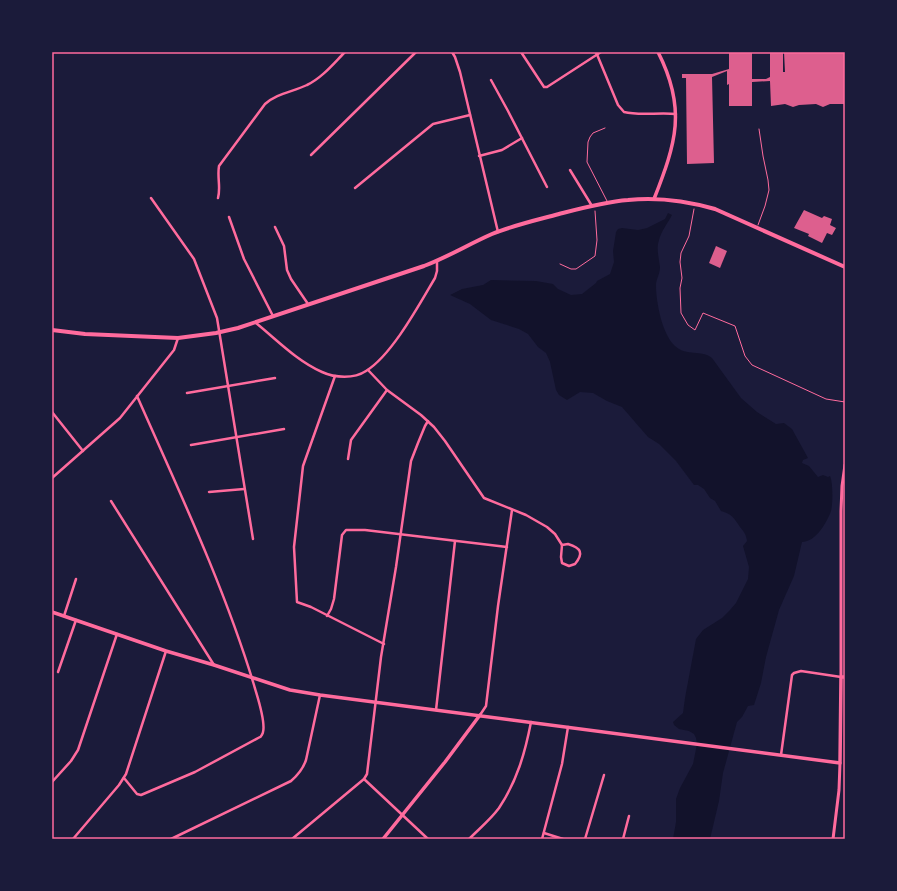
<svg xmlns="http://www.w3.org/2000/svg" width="897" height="891" font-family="'Roboto Condensed',sans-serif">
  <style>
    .water { fill: #12122b }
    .building { fill: #dd5f8e }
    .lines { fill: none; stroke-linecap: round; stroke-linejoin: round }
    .path { stroke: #ff6b9d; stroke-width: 1 }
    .service { stroke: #ff6b9d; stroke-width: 1 }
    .minor { stroke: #ff6b9d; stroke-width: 2.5 }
    .tertiary { stroke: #ff6b9d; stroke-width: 3 }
    .secondary { stroke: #ff6b9d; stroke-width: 3.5 }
    .primary { stroke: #ff6b9d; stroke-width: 4 }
    .neatline { fill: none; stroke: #ff6b9d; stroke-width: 1.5 }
  </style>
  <rect width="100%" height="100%" fill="#1b1b3a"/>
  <path class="water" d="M668,213L672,215C668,223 661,231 659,240C656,249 659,258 660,267C660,274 656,279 656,285C656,302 662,334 675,346C687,357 701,349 712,358L741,398L757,412L776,424L784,423L792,429L808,458L803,460L802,463L809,466L818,477L823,475L828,477L830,476C833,482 833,504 831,511C827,522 816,542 802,542L794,576L779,610L766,657L761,683L754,705L748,706L742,717L737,722L723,773L719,801L710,839H673L676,822V799L680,788L693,764L697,744L696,738L694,734L689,731L679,729L674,725L673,722L683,713L685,698L696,639L703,630L722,618L730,610L736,603L748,579L749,567L743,546L747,541C746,534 744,532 740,527C734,518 732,514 721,511L715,501L710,498L704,489L698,485H694L676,461L659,444L648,437L622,407L607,401L593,393L580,392L567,400L559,395L556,390L550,362L546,353L538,347L528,334L519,329L491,320L470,304L450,295L462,289L483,285L491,280L536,281L553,284L558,289L571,295L582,294L596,283L597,281L610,274L614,262L613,251L616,232L618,229L622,228L638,230L647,228L665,219Z"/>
  <g class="building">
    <polygon points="729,52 752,52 752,79 766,79 770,77 770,52 783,52 783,72 785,72 784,52 793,52 793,53 800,53 800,52 844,52 845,104 830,104 823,107 816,104 799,105 793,107 785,104 771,106 770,81 752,82 752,106 729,106 729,84 727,85 727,71 712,77 714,163 687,164 686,78 682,78 682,74 712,74 729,69"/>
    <polygon points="804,210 822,218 824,216 832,219 830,225 836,228 832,235 827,233 822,243 808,236 809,234 794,228"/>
    <polygon points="716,246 727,251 720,268 709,263"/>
  </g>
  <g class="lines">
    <g class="path">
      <polyline points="694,209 689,236 681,253 680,262 682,278 680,288 681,313 688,325 695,330 703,313 735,326 745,356 752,365 826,399 845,402"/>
      <polyline points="560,264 571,269 576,269 595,256 597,240 595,211"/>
    </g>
    <g class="service">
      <polyline points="605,128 593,133 590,137 588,142 587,162 607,201"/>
      <polyline points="758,225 765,206 769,190 768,180 763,156 759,129"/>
    </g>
    <g class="minor">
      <polyline points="452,52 455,57 460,72 498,232"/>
      <polyline points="521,52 544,87 547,87 601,52"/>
      <path d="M596,52L618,105L624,112C640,116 659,112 676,114"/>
      <polyline points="491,80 508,111 547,187"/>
      <polyline points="311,155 416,52"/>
      <polyline points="479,156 502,150 522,138"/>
      <polyline points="570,170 592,206"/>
      <polyline points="355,188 433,124 470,115"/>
      <polyline points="151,198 194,259 217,318 253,539"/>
      <path d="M218,198C221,187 217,178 219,166L265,104C277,93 293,92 307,85C322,78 334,63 345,52"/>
      <polyline points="229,217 244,259 273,316"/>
      <polyline points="275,227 284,246 287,270 291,279 308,304"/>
      <path d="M256,323C277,340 297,361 322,372C335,378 354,379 366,371C392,355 419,305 435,278L437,271V261"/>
      <polyline points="368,370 387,390 421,415 434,427 445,441 484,498 526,515 547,527 555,534 562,545"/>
      <polyline points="335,376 303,466 294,547 297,602 311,607 384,644"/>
      <polyline points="187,393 275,378"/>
      <polyline points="52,412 83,451"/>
      <polyline points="191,445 284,429"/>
      <polyline points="348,459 351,440 387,390"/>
      <polyline points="52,478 120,418 174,350 178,338"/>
      <polyline points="209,492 244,489"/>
      <polyline points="111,501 214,665"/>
      <path d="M568,544C581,548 584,553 575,564L569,566L562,563L561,557L562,545Z"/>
      <polyline points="64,616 76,579"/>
      <polyline points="327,616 331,609 334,599 342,535 346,530 365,530 507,547"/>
      <polyline points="58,672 76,620"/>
      <polyline points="436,710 455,541"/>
      <polyline points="480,715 486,706 498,606 512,510"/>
      <polyline points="781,755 792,675 794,673 801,671 841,677"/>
      <path d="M124,778L137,794L141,795L195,772L260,737C261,737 263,733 263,732C266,721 257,696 254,685C224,586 179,491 137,396"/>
      <polyline points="364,779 428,839"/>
      <polyline points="52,782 71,761 78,750 117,634"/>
      <polyline points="544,833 563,839"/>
      <polyline points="73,839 119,785 126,774 166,651"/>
      <path d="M171,839L291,781C298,775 303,769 306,760L320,695"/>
      <polyline points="292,839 364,779 367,774 381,657 396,567 411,461 418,443 425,426 428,421"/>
      <path d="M469,839C479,829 491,819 499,808C517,781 525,753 531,722"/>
      <polyline points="542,839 562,764 568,727"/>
      <polyline points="585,839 604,775"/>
      <polyline points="623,839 629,816"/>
    </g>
    <g class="tertiary">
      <polyline points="841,677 841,511 842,486 845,465"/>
      <polyline points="833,839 839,790 840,763"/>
    </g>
    <g class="secondary">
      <path d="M654,199C676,143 687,109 658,52"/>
      <polyline points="52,612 166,651 214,665 290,690 320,695 840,763 841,677 845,677"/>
      <polyline points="383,839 445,762 480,715"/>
    </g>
    <path class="primary" d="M52,330L85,334L178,338L216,333L238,328L424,266C448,257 469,244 492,234C514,225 537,220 559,214C582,208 604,202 628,200C656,197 687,201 715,209L845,267"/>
  </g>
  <rect width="897" height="891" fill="none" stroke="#1b1b3a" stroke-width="106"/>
  <rect x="53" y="53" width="791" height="785" class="neatline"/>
</svg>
